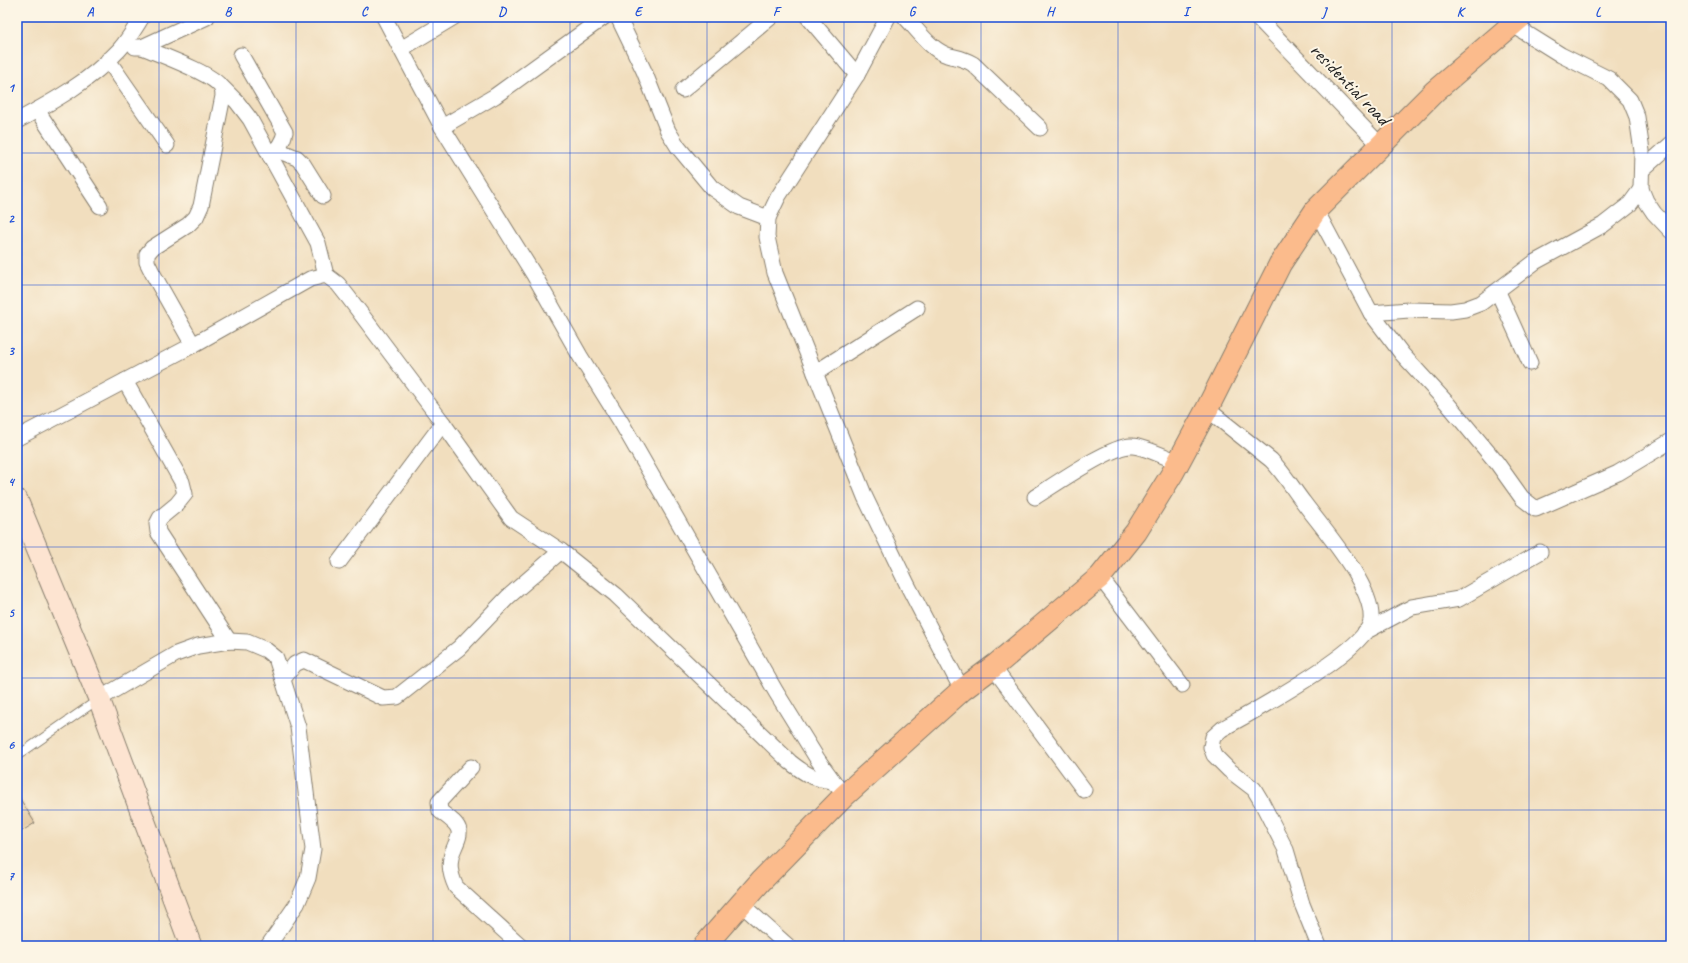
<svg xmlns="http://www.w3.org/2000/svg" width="1688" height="963" font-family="Caveat,sans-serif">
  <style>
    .building { fill: #d7b586 }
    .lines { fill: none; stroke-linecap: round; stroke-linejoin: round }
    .lane-casing { stroke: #867d6d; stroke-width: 10 }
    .street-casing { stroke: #867d6d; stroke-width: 17 }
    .secondary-casing { stroke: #867d6d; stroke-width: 23 }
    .highway-casing { stroke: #867d6d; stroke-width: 24 }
    .lane { stroke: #fff; stroke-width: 8 }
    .street { stroke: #fff; stroke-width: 15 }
    .secondary { stroke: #fde4d1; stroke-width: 21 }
    .highway { stroke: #fbbb8c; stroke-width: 22 }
    .grid { fill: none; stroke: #1d4ed8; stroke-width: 1; stroke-opacity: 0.55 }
    .labels { text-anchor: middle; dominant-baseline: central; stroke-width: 4; stroke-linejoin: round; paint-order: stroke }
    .street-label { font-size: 20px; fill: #1c1c1c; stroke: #fcf5e5 }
    .neatline { fill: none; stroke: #1d4ed8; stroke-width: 1.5 }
    .grid-label { font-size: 13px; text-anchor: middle; font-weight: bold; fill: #1d4ed8 }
  </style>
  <rect width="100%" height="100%" fill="#fcf5e5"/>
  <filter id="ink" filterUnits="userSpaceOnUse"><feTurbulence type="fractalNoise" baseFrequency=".025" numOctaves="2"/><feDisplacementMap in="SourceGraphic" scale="8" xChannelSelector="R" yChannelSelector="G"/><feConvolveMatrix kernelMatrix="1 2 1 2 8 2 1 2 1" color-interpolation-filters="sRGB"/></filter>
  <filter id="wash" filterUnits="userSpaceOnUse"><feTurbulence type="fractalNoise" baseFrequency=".012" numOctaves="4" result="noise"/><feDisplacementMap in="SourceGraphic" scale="16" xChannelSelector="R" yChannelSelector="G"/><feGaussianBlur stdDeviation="0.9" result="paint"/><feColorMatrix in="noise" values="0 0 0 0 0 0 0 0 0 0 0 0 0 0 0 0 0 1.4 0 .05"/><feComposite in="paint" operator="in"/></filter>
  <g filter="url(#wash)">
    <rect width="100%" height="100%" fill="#f1debe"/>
    <g id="blocks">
      <polygon class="building" points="17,794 35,823 17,834"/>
    </g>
  </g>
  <g filter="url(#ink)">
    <use href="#blocks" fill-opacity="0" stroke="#867d6d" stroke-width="1"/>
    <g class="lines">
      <g class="lane-casing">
        <polyline id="lane" points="17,756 99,699"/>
      </g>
      <g class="street-casing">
        <g id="street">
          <polyline points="384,17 442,127 534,275 580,356 621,422 776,692 818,760 836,785"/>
          <polyline points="618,17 644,71 668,131 678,147 712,188 739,207 768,218"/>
          <polyline points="808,17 857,75"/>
          <polyline points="888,17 857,75 778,197 768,218 767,237 775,273 865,497 908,586 962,690"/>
          <path d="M905,17C917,29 930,49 947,55C957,58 963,58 973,64L1040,128"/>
          <polyline points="1257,17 1380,145"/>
          <polyline points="1513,25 1561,55 1609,79 1630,100 1637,117 1642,151 1641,189 1646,201 1654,213 1671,231"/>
          <polyline points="135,47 142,47 207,17"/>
          <path d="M142,47C158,54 212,73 221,87C222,89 223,93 223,96L201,206L196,217L188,225L152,248L147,254V262L153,274L193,345"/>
          <polyline points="401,49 454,17"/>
          <path d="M241,55L285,132C283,142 278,149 270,156"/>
          <polyline points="108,60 167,145"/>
          <polyline points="221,86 237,102 250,119 318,243 326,275"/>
          <polyline points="683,90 771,17"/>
          <polyline points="37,110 100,206"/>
          <path d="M17,121C54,101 90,81 119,50C128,40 135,28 142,17"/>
          <polyline points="442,127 495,96 604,17"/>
          <polyline points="277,150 297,158 303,164 323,196"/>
          <polyline points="1642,170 1671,144"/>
          <polyline points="1316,210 1371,313 1409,310 1451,311 1465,309 1481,303 1535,262 1603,225 1630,204 1641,189"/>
          <polyline points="1498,292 1530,363"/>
          <polyline points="1371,313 1402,354 1447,403 1497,463 1522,498 1536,509 1618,473 1671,441"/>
          <polyline points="815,373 917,308"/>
          <polyline points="125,381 182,482 185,494 177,504 160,518 157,524 158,532 229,641"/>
          <path d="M1207,409L1271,460C1284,473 1293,489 1304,503C1323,529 1374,586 1371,620C1368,650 1250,713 1222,729L1213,737L1211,747L1214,755L1229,770L1254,789L1260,799L1286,850L1302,904L1319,946"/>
          <path d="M17,438L193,345L310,279L326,275L338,284L349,298L443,423L511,518L561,551L616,595L790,762C805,774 813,779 833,781"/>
          <path d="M1035,497C1054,485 1113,444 1132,446C1142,446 1168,458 1178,462"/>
          <polyline points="339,562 443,423"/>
          <polyline points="1100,577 1182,685"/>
          <polyline points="1365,632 1412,607 1459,599 1540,552"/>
          <polyline points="993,667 1084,790"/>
          <polyline points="283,679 295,664 304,660 383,698 397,697 459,648 508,597 561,551"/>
          <polyline points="99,699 176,654 198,646 229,641 247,642 266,650 276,658 298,727 313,849 308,878 297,904 268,946"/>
          <path d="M471,767L439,802L440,811C446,816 458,823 459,831C460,836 457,841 455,846C448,861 449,872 456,887L521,946"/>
          <polyline points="741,904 788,946"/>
        </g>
      </g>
      <g class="secondary-casing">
        <polyline id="secondary" points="17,500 99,699 191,946"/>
      </g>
      <g class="highway-casing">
        <polyline id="highway" points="704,946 761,881 844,796 962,690 997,664 1100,577 1136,532 1172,474 1207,409 1280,264 1316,210 1435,91 1521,17"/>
      </g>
      <use href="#lane" class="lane"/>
      <use href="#street" class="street"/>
      <use href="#secondary" class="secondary"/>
      <use href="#highway" class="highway"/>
    </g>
  </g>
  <path class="grid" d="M159,17V946M296,17V946M433,17V946M570,17V946M707,17V946M844,17V946M981,17V946M1118,17V946M1255,17V946M1392,17V946M1529,17V946M17,153H1671M17,285H1671M17,416H1671M17,547H1671M17,678H1671M17,810H1671"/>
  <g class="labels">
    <g class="street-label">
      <text transform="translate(1350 84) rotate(46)">residential road</text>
    </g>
  </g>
  <rect width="1688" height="963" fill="none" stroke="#fcf5e5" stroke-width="44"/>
  <rect x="22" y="22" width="1644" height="919" class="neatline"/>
  <g class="grid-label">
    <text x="90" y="16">A</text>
    <text x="228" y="16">B</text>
    <text x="364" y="16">C</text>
    <text x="502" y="16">D</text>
    <text x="638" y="16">E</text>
    <text x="776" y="16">F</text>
    <text x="912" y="16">G</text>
    <text x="1050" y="16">H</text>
    <text x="1186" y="16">I</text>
    <text x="1324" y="16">J</text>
    <text x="1460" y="16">K</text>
    <text x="1598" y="16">L</text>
    <text x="11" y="92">1</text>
    <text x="11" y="223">2</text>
    <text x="11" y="355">3</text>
    <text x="11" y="486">4</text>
    <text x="11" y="617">5</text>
    <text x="11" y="749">6</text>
    <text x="11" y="880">7</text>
  </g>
</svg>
